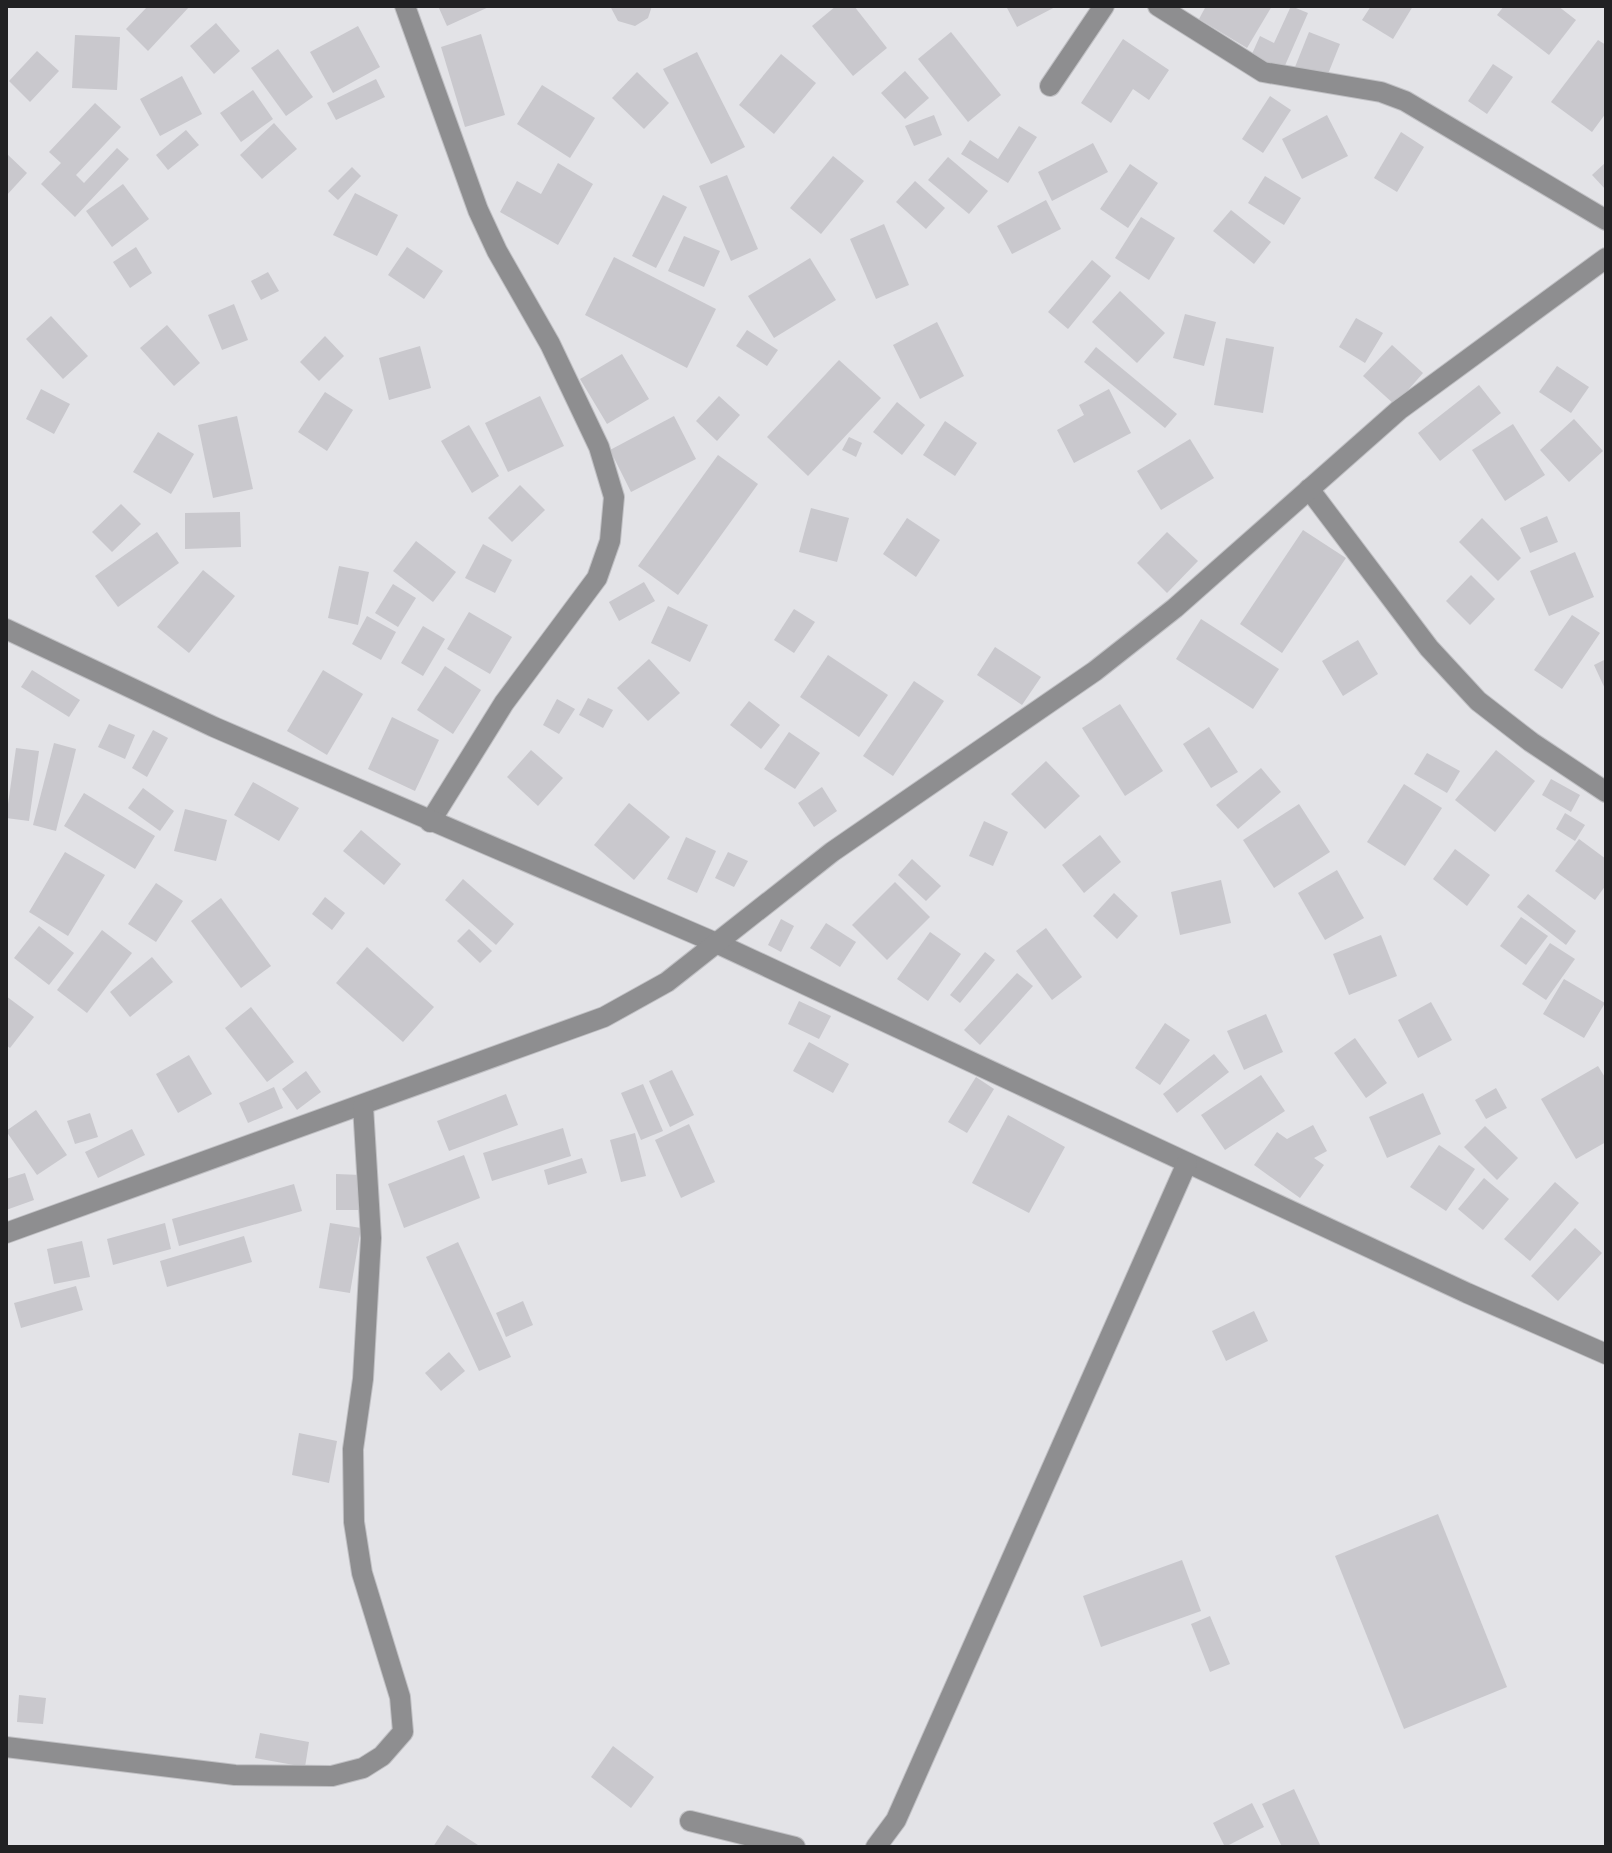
<svg xmlns="http://www.w3.org/2000/svg" width="1612" height="1853" font-family="Lato,sans-serif">
  <style>
    .building { fill: #c9c8cd }
    .lines { fill: none; stroke-linecap: round; stroke-linejoin: round }
    .minor-casing { stroke: #c0c0c4; stroke-width: 22 }
    .minor { stroke: #8e8e90; stroke-width: 20 }
  </style>
  <rect width="100%" height="100%" fill="#e3e3e7"/>
  <g class="building">
    <polygon points="148,6 190,6 148,51 126,29"/>
    <polygon points="438,6 491,6 447,26"/>
    <polygon points="610,6 652,6 648,18 635,26 618,21"/>
    <polygon points="836,6 854,6 887,48 853,76 812,26"/>
    <polygon points="1006,6 1057,6 1017,27"/>
    <polygon points="1206,6 1272,6 1247,48 1199,19"/>
    <polygon points="1291,6 1308,13 1283,70 1251,56 1260,36 1274,43"/>
    <polygon points="1371,6 1413,6 1393,39 1362,20"/>
    <polygon points="1504,6 1558,6 1576,20 1549,55 1497,15"/>
    <polygon points="216,23 240,51 214,74 190,46"/>
    <polygon points="358,26 380,67 333,93 310,52"/>
    <polygon points="951,32 1001,95 968,122 918,59"/>
    <polygon points="1309,32 1340,44 1326,79 1295,67"/>
    <polygon points="481,34 505,115 465,127 441,47"/>
    <polygon points="75,35 120,37 117,90 72,88"/>
    <polygon points="1123,39 1169,70 1149,100 1133,89 1111,123 1081,103"/>
    <polygon points="1598,40 1606,45 1606,113 1592,132 1551,102"/>
    <polygon points="278,49 313,97 286,116 251,68"/>
    <polygon points="37,51 59,71 30,102 9,81"/>
    <polygon points="697,52 745,147 711,164 663,69"/>
    <polygon points="781,54 816,83 774,134 739,105"/>
    <polygon points="1493,64 1513,77 1487,114 1468,101"/>
    <polygon points="905,71 929,98 905,119 881,93"/>
    <polygon points="637,72 669,103 644,129 612,98"/>
    <polygon points="182,76 202,114 160,136 140,99"/>
    <polygon points="376,79 385,97 336,120 327,103"/>
    <polygon points="542,85 595,118 570,158 517,124"/>
    <polygon points="253,90 273,119 241,142 220,113"/>
    <polygon points="1270,96 1291,110 1263,153 1242,139"/>
    <polygon points="95,103 121,127 76,175 84,183 117,148 129,159 75,217 41,184 61,163 49,152"/>
    <polygon points="934,115 942,135 914,146 905,126"/>
    <polygon points="1327,115 1348,156 1302,179 1282,139"/>
    <polygon points="274,123 297,149 262,179 240,155"/>
    <polygon points="1019,126 1037,137 1008,183 961,154 970,140 998,159"/>
    <polygon points="186,130 199,145 168,170 156,155"/>
    <polygon points="1401,132 1424,147 1397,192 1374,178"/>
    <polygon points="1093,143 1108,172 1052,201 1038,172"/>
    <polygon points="6,153 27,173 6,196"/>
    <polygon points="833,156 864,181 821,234 790,208"/>
    <polygon points="948,157 988,191 969,214 928,180"/>
    <polygon points="1606,162 1606,190 1592,175"/>
    <polygon points="558,163 593,184 558,245 500,212 517,181 541,194"/>
    <polygon points="1130,164 1158,183 1128,228 1100,209"/>
    <polygon points="352,167 361,176 338,200 328,191"/>
    <polygon points="727,175 758,249 731,261 699,186"/>
    <polygon points="1265,176 1301,198 1284,225 1248,203"/>
    <polygon points="915,181 945,208 926,229 896,202"/>
    <polygon points="123,184 149,219 112,247 86,211"/>
    <polygon points="355,193 398,215 377,256 333,235"/>
    <polygon points="663,195 687,207 656,268 632,256"/>
    <polygon points="1046,200 1061,229 1012,254 997,226"/>
    <polygon points="1231,210 1271,242 1254,264 1213,231"/>
    <polygon points="1141,217 1175,238 1149,280 1115,258"/>
    <polygon points="884,224 909,285 876,299 850,239"/>
    <polygon points="684,236 720,251 704,287 668,271"/>
    <polygon points="136,247 152,273 130,288 113,262"/>
    <polygon points="407,247 443,271 424,299 388,275"/>
    <polygon points="614,257 716,309 687,368 585,315"/>
    <polygon points="810,258 836,300 774,338 748,296"/>
    <polygon points="1092,260 1111,276 1068,329 1048,312"/>
    <polygon points="268,272 279,291 261,300 251,281"/>
    <polygon points="1120,291 1165,333 1137,363 1092,322"/>
    <polygon points="234,304 248,340 222,350 208,315"/>
    <polygon points="1185,314 1216,322 1204,366 1173,358"/>
    <polygon points="51,316 88,356 63,379 26,339"/>
    <polygon points="1356,318 1383,333 1365,363 1339,347"/>
    <polygon points="937,322 964,376 920,399 893,345"/>
    <polygon points="167,325 200,363 174,386 140,348"/>
    <polygon points="747,330 778,350 767,366 736,346"/>
    <polygon points="325,336 344,356 319,381 300,362"/>
    <polygon points="1226,338 1274,347 1263,413 1214,405"/>
    <polygon points="1392,345 1423,373 1395,405 1363,376"/>
    <polygon points="420,346 431,388 389,400 379,358"/>
    <polygon points="1096,347 1177,414 1165,428 1084,362"/>
    <polygon points="622,354 649,399 607,424 580,379"/>
    <polygon points="839,360 881,398 808,476 767,437"/>
    <polygon points="1557,366 1589,387 1571,413 1539,392"/>
    <polygon points="1479,385 1501,413 1440,461 1418,433"/>
    <polygon points="41,389 70,404 54,434 26,419"/>
    <polygon points="1109,389 1131,433 1074,463 1057,430 1084,415 1079,405"/>
    <polygon points="325,392 353,410 327,451 298,432"/>
    <polygon points="540,396 564,446 508,472 485,423"/>
    <polygon points="719,396 740,415 717,441 696,421"/>
    <polygon points="897,402 925,425 902,455 873,432"/>
    <polygon points="237,416 253,489 213,498 198,425"/>
    <polygon points="674,416 696,459 631,492 610,450"/>
    <polygon points="1574,419 1603,451 1569,482 1540,450"/>
    <polygon points="945,421 977,443 955,476 923,455"/>
    <polygon points="1513,424 1545,475 1505,501 1472,450"/>
    <polygon points="469,425 499,476 472,493 441,441"/>
    <polygon points="158,432 194,454 171,494 133,472"/>
    <polygon points="849,437 862,443 856,457 842,450"/>
    <polygon points="1190,439 1214,478 1161,510 1137,471"/>
    <polygon points="718,455 758,484 678,595 638,566"/>
    <polygon points="520,485 545,510 512,542 488,518"/>
    <polygon points="121,504 141,524 112,552 92,532"/>
    <polygon points="811,508 849,518 837,562 799,552"/>
    <polygon points="240,512 241,547 185,549 185,513"/>
    <polygon points="1547,516 1558,542 1530,553 1520,528"/>
    <polygon points="907,518 940,540 916,577 883,554"/>
    <polygon points="1482,518 1521,558 1498,581 1459,542"/>
    <polygon points="1303,530 1346,558 1282,653 1240,624"/>
    <polygon points="157,532 179,563 118,607 95,576"/>
    <polygon points="1167,532 1198,561 1167,593 1137,563"/>
    <polygon points="416,541 456,572 433,602 393,571"/>
    <polygon points="483,544 512,560 495,593 465,578"/>
    <polygon points="1575,552 1594,597 1549,616 1530,571"/>
    <polygon points="339,566 369,572 358,625 328,618"/>
    <polygon points="203,570 235,596 189,653 157,627"/>
    <polygon points="1471,575 1495,599 1470,625 1446,601"/>
    <polygon points="644,582 655,601 619,621 609,602"/>
    <polygon points="393,584 416,598 398,627 375,613"/>
    <polygon points="668,606 708,625 690,662 651,643"/>
    <polygon points="794,609 815,622 794,653 774,640"/>
    <polygon points="469,612 512,637 490,674 447,649"/>
    <polygon points="1572,615 1600,633 1562,689 1534,670"/>
    <polygon points="367,616 396,632 381,660 352,644"/>
    <polygon points="1201,619 1279,669 1253,709 1176,659"/>
    <polygon points="423,626 445,639 423,676 401,663"/>
    <polygon points="1358,640 1378,674 1343,696 1322,661"/>
    <polygon points="995,647 1041,677 1022,705 977,675"/>
    <polygon points="828,655 888,695 859,737 800,697"/>
    <polygon points="649,659 680,693 648,721 617,688"/>
    <polygon points="1606,659 1606,691 1594,665"/>
    <polygon points="445,666 481,690 453,734 417,710"/>
    <polygon points="32,670 80,700 69,717 21,687"/>
    <polygon points="323,670 363,694 327,755 287,731"/>
    <polygon points="914,681 944,701 893,776 863,756"/>
    <polygon points="588,698 613,710 603,728 579,715"/>
    <polygon points="557,699 575,709 559,734 543,725"/>
    <polygon points="749,701 780,725 761,749 730,725"/>
    <polygon points="1120,704 1163,771 1125,796 1082,728"/>
    <polygon points="392,717 439,740 415,791 368,769"/>
    <polygon points="109,724 135,735 125,759 98,747"/>
    <polygon points="1209,727 1238,772 1211,788 1183,744"/>
    <polygon points="153,730 168,738 147,777 132,768"/>
    <polygon points="789,732 820,753 795,789 764,769"/>
    <polygon points="54,743 76,749 56,831 33,825"/>
    <polygon points="16,748 39,751 29,821 6,818"/>
    <polygon points="531,750 563,778 538,806 507,777"/>
    <polygon points="1496,750 1535,781 1495,832 1455,800"/>
    <polygon points="1427,753 1460,771 1447,793 1414,774"/>
    <polygon points="1046,761 1080,796 1045,829 1011,794"/>
    <polygon points="1261,768 1281,792 1238,829 1216,805"/>
    <polygon points="1551,779 1580,795 1571,812 1542,795"/>
    <polygon points="253,782 299,808 279,841 234,815"/>
    <polygon points="1404,784 1442,808 1405,866 1367,842"/>
    <polygon points="822,787 837,811 814,827 798,803"/>
    <polygon points="143,788 174,811 160,831 128,808"/>
    <polygon points="84,793 155,836 135,869 64,826"/>
    <polygon points="629,803 670,837 634,880 594,845"/>
    <polygon points="1299,804 1330,852 1274,888 1243,840"/>
    <polygon points="185,809 227,820 216,861 174,851"/>
    <polygon points="1565,813 1585,825 1575,841 1556,829"/>
    <polygon points="984,821 1008,832 993,866 969,856"/>
    <polygon points="361,830 401,864 384,885 343,851"/>
    <polygon points="1100,835 1121,862 1084,893 1062,865"/>
    <polygon points="686,837 716,851 697,893 667,879"/>
    <polygon points="1579,839 1606,859 1606,885 1595,900 1555,871"/>
    <polygon points="1455,849 1490,875 1467,906 1433,879"/>
    <polygon points="65,852 105,875 68,936 29,912"/>
    <polygon points="728,852 748,861 734,887 715,878"/>
    <polygon points="912,859 941,886 926,901 898,875"/>
    <polygon points="1337,870 1364,918 1325,940 1298,893"/>
    <polygon points="463,879 514,924 496,945 445,900"/>
    <polygon points="1221,880 1231,923 1180,935 1171,892"/>
    <polygon points="895,882 930,917 887,960 852,925"/>
    <polygon points="156,883 183,901 156,942 128,924"/>
    <polygon points="1114,893 1138,916 1117,939 1093,916"/>
    <polygon points="1528,894 1576,931 1566,945 1517,907"/>
    <polygon points="325,897 345,913 332,930 312,914"/>
    <polygon points="221,898 271,966 241,988 191,921"/>
    <polygon points="1521,917 1548,936 1526,965 1500,946"/>
    <polygon points="781,919 794,926 781,952 768,945"/>
    <polygon points="826,923 856,942 840,967 810,948"/>
    <polygon points="39,926 74,953 49,985 14,958"/>
    <polygon points="1046,928 1082,977 1052,1000 1016,951"/>
    <polygon points="469,929 492,951 480,963 457,941"/>
    <polygon points="102,930 132,953 87,1013 57,990"/>
    <polygon points="930,932 961,954 928,1001 897,979"/>
    <polygon points="1381,935 1397,976 1349,995 1333,954"/>
    <polygon points="1550,943 1575,959 1546,1000 1522,984"/>
    <polygon points="367,947 434,1007 403,1042 336,983"/>
    <polygon points="985,952 995,960 960,1003 950,995"/>
    <polygon points="152,957 173,982 130,1017 110,992"/>
    <polygon points="1017,973 1033,986 980,1045 964,1030"/>
    <polygon points="1564,979 1605,1003 1584,1038 1543,1014"/>
    <polygon points="6,996 34,1017 10,1048 6,1045"/>
    <polygon points="799,1001 831,1016 819,1039 788,1024"/>
    <polygon points="1431,1002 1452,1040 1418,1058 1398,1020"/>
    <polygon points="251,1007 294,1062 267,1082 225,1028"/>
    <polygon points="1266,1014 1283,1052 1244,1070 1227,1031"/>
    <polygon points="1165,1023 1190,1040 1160,1085 1135,1068"/>
    <polygon points="1355,1038 1387,1083 1366,1098 1334,1053"/>
    <polygon points="809,1042 849,1064 833,1093 793,1071"/>
    <polygon points="1214,1054 1229,1072 1177,1113 1163,1094"/>
    <polygon points="189,1055 212,1094 178,1113 156,1074"/>
    <polygon points="1598,1066 1606,1079 1606,1142 1576,1159 1541,1099"/>
    <polygon points="672,1070 694,1115 670,1127 649,1081"/>
    <polygon points="306,1071 321,1092 297,1110 282,1089"/>
    <polygon points="1261,1075 1285,1111 1225,1150 1201,1115"/>
    <polygon points="976,1077 994,1089 967,1133 948,1122"/>
    <polygon points="643,1084 663,1131 641,1140 621,1093"/>
    <polygon points="274,1087 283,1108 248,1123 239,1103"/>
    <polygon points="1496,1088 1507,1108 1486,1119 1475,1100"/>
    <polygon points="1423,1093 1441,1134 1387,1158 1369,1117"/>
    <polygon points="506,1094 518,1125 449,1151 437,1121"/>
    <polygon points="36,1110 67,1155 37,1175 6,1131"/>
    <polygon points="90,1113 98,1137 75,1144 67,1121"/>
    <polygon points="1008,1115 1065,1147 1029,1213 972,1183"/>
    <polygon points="689,1124 715,1182 681,1198 655,1140"/>
    <polygon points="1313,1125 1327,1151 1314,1158 1324,1165 1300,1198 1254,1165 1277,1132 1287,1139"/>
    <polygon points="1485,1126 1518,1158 1497,1180 1464,1147"/>
    <polygon points="563,1128 571,1156 492,1181 483,1153"/>
    <polygon points="132,1129 145,1155 98,1178 85,1152"/>
    <polygon points="635,1133 646,1176 621,1182 610,1140"/>
    <polygon points="1439,1145 1475,1169 1446,1211 1410,1187"/>
    <polygon points="464,1155 480,1198 404,1228 388,1184"/>
    <polygon points="582,1158 587,1173 548,1185 544,1170"/>
    <polygon points="25,1173 34,1200 6,1210 6,1179"/>
    <polygon points="336,1174 361,1175 360,1210 336,1210"/>
    <polygon points="1484,1178 1509,1199 1483,1230 1458,1209"/>
    <polygon points="1555,1182 1579,1203 1530,1261 1504,1239"/>
    <polygon points="294,1184 302,1211 179,1246 172,1219"/>
    <polygon points="165,1223 171,1249 113,1265 107,1239"/>
    <polygon points="330,1223 361,1228 350,1293 319,1288"/>
    <polygon points="1575,1228 1602,1253 1558,1301 1531,1276"/>
    <polygon points="244,1236 252,1262 167,1287 160,1261"/>
    <polygon points="82,1241 90,1277 54,1284 47,1249"/>
    <polygon points="458,1242 511,1357 479,1371 426,1257"/>
    <polygon points="76,1286 83,1310 21,1328 14,1303"/>
    <polygon points="523,1301 533,1325 506,1337 496,1313"/>
    <polygon points="1254,1311 1268,1341 1226,1361 1212,1331"/>
    <polygon points="449,1352 465,1371 441,1391 425,1373"/>
    <polygon points="299,1433 337,1441 329,1483 292,1475"/>
    <polygon points="1438,1514 1507,1687 1404,1729 1335,1556"/>
    <polygon points="1182,1560 1201,1611 1101,1647 1083,1596"/>
    <polygon points="1210,1616 1230,1664 1210,1672 1191,1624"/>
    <polygon points="19,1695 46,1698 43,1724 17,1722"/>
    <polygon points="260,1733 309,1742 305,1767 255,1758"/>
    <polygon points="613,1746 654,1777 631,1808 591,1777"/>
    <polygon points="1294,1789 1321,1847 1282,1847 1262,1804"/>
    <polygon points="1252,1803 1264,1827 1225,1847 1213,1823"/>
    <polygon points="447,1825 481,1847 433,1847"/>
  </g>
  <g class="lines">
    <g class="minor-casing">
      <g id="minor">
        <polyline points="405,6 478,210 497,251 550,344 599,447 614,497 610,541 597,578 504,703 430,822"/>
        <polyline points="1158,6 1263,72 1381,92 1405,101 1606,220"/>
        <polyline points="1050,86 1104,6"/>
        <polyline points="1309,489 1429,648 1478,701 1531,742 1606,792"/>
        <polyline points="6,629 214,727 714,942 1467,1293 1606,1354"/>
        <polyline points="6,1233 604,1017 667,982 832,852 1095,671 1175,608 1399,410 1606,258"/>
        <polyline points="6,1747 235,1775 332,1776 363,1768 382,1756 403,1732 400,1697 362,1573 354,1522 353,1449 363,1379 371,1238 363,1106"/>
        <polyline points="690,1821 795,1847"/>
        <polyline points="876,1847 896,1820 1187,1163"/>
      </g>
    </g>
    <use href="#minor" class="minor"/>
  </g>
  <rect width="1612" height="1853" fill="none" stroke="#212123" stroke-width="16"/>
</svg>
